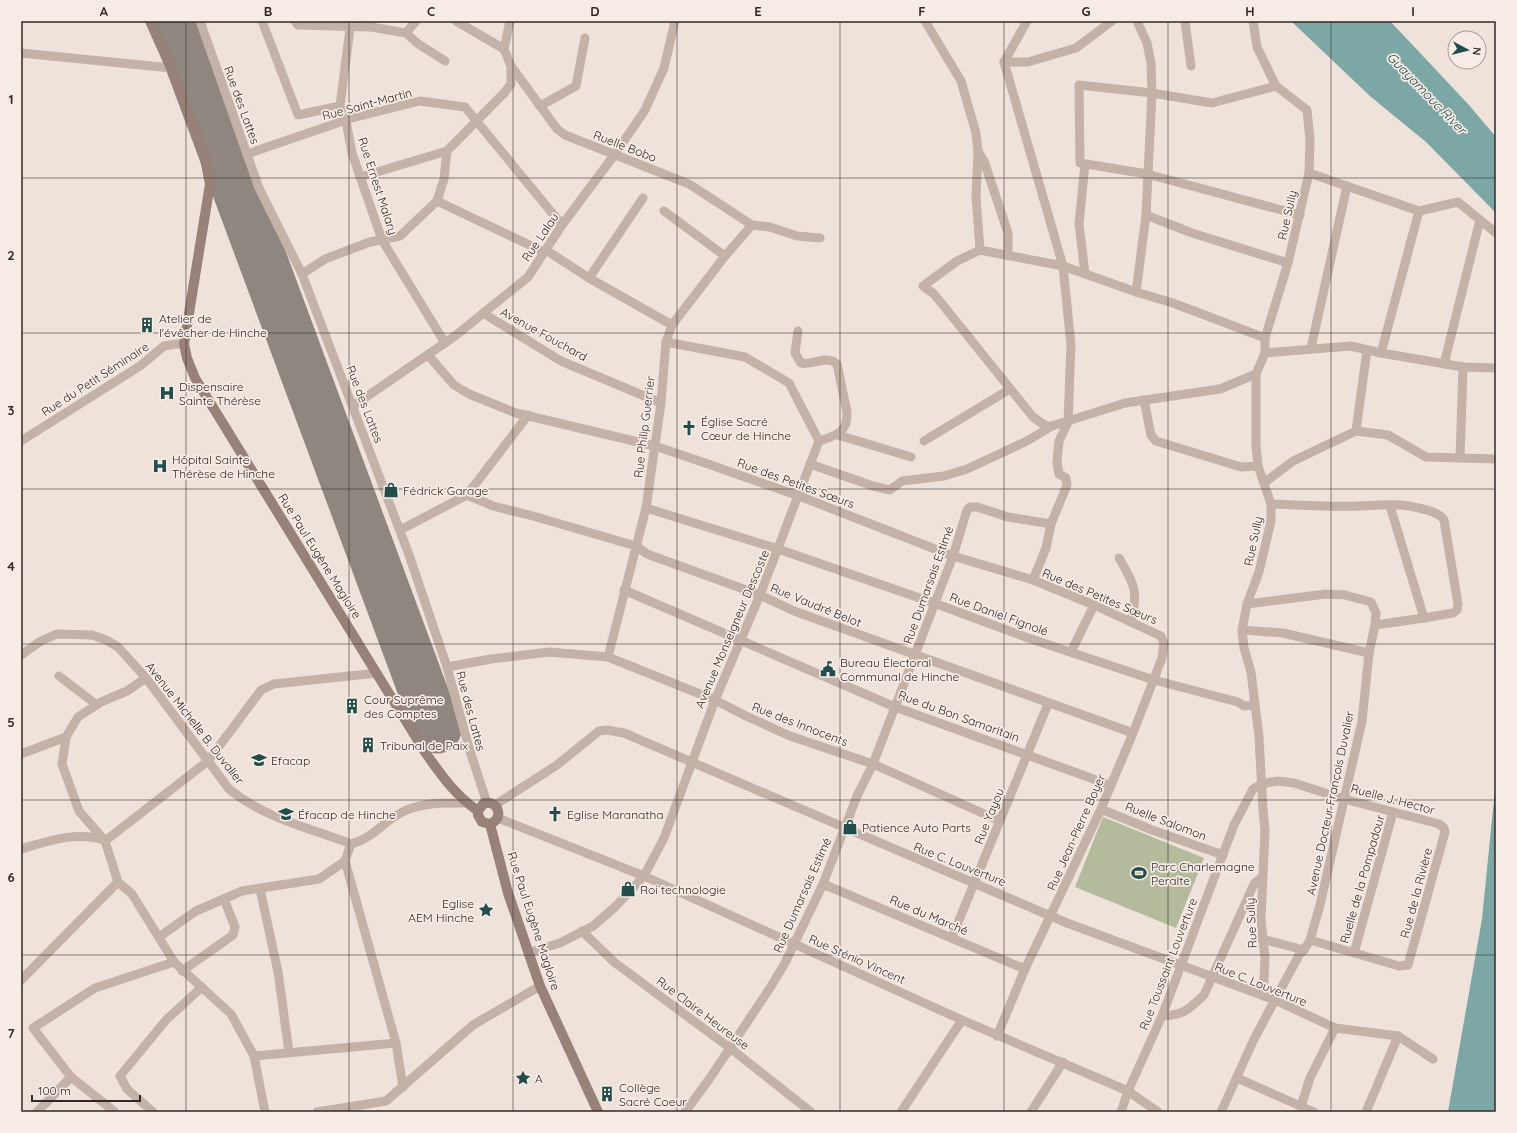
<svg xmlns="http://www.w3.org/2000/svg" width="1517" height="1133" font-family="Quicksand,sans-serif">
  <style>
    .green { fill: #b4bb9c }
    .water { fill: #7ca7a4 }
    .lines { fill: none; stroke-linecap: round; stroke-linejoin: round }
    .runway { stroke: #908680; stroke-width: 49 }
    .minor { stroke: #c4b1a7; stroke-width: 9 }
    .secondary { stroke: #978179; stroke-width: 10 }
    .grid { fill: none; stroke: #322927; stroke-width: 1; stroke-opacity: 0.55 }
    .labels { text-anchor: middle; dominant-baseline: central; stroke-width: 3.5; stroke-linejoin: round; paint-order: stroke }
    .street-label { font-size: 12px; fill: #322927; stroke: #f6ece5 }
    .poi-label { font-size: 12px; fill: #322927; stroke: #f6ece5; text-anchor: start }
    .water-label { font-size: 13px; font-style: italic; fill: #214e4c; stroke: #f6ece5 }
    .neatline { fill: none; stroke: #322927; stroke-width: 1.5 }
    .grid-label { font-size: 13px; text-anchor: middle; font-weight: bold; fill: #322927 }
  </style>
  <rect width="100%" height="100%" fill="#eee2da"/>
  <polygon class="green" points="1103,817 1204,858 1176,928 1075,887"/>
  <g class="water">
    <polygon points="1291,21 1390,21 1468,104 1496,137 1496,213 1426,142 1371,97"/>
    <polygon points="1496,779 1496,1112 1448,1112 1482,919"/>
  </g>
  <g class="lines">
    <polyline class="runway" points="174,21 437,729"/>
    <g class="minor">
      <polyline points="200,21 259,188 302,274 408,552 447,667 469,748 487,803"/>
      <polyline points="262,21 298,115 340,106"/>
      <polyline points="295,21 298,25 371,27 372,22"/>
      <polyline points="351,21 340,106 346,121 352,153 382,240 445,343"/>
      <polyline points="456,21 504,49"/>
      <polyline points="925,21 961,81 976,133 978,151 976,197 980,250 957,261 923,286 934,294 1033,417 1046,426 1052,426 1125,403 1220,389 1256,374"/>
      <polyline points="1185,21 1191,66"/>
      <polyline points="1253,21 1257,47 1276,86 1307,110 1310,140 1309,173 1288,263 1265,338 1265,353 1256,374 1256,446 1258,466 1271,504 1271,521 1259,572 1247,604 1242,630 1244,648 1251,672 1259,737 1263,810 1265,831 1261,919 1265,958 1263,996"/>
      <polyline points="371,27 406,33 417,43 445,61"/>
      <polyline points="406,33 416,21"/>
      <polyline points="21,53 171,68"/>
      <polyline points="1004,62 1028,62 1076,48 1112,21"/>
      <polyline points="511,66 557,129 565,135 689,184 752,225 770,227 797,236 820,238"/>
      <polyline points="1276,86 1212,103 1152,93 1079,85 1080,163 1147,174 1300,215"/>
      <polyline points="540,106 576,86 585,38"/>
      <polyline points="978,151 984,161 1008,233 1008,255"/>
      <polyline points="247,154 352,118 420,101 465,107 562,225"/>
      <polyline points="1309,173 1419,211 1458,202 1496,233"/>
      <polyline points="360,177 447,151"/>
      <polyline points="437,201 544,252"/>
      <polyline points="664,211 725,256"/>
      <polyline points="1146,215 1192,233 1288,263"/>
      <polyline points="546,250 589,278 672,325"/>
      <polyline points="980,250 1063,266 1136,292 1173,303 1265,338"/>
      <polyline points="302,274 325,259 370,242 400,236 437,201 444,179 447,151 505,92 511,84 511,66 504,49 510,21"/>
      <polyline points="1085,274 1079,224 1085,164"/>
      <polyline points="589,278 643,198"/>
      <polyline points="1136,292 1146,215 1152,93 1151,63 1147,43 1137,21"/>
      <polyline points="483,313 561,361 661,403"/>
      <path d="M798,331L795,353L801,363C813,366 826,354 837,364L847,412C848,432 836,436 819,441"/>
      <polyline points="1311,348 1347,186"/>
      <polyline points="1265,353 1351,346 1381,353 1463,367 1496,368"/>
      <polyline points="1381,353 1419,211"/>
      <polyline points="428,355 454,385 469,394 516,413 655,446 708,464 799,496 953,556 1033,580 1094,605 1161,636 1164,643 1162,658 1133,733 1101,809 1025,969 997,1036"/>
      <polyline points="1444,364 1480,220"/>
      <polyline points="1144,400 1151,435 1156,441 1241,467 1258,466"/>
      <polyline points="353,406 455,336 528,277 562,225 615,154 645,110 664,68 675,21"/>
      <polyline points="1356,431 1367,350"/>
      <polyline points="838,435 911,457"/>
      <polyline points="21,441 140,366 164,346 176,344 184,344"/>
      <polyline points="924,441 1010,389"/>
      <polyline points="1460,458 1463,367"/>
      <polyline points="810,464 873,486 890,490 902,481 944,476 967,469 1027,441 1052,426"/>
      <polyline points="1264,483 1293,461 1356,431 1388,435 1426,457 1496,459"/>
      <polyline points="467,495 493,506 533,516 636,546 647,554 760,595 794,611 1133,733"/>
      <path d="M1271,504C1301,505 1330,507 1360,506C1375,506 1393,503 1409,506C1419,508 1439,511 1444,520L1458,604L1457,610L1453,613L1424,618L1390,506"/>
      <polyline points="646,508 778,549 934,603 1028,638 1154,680 1238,702 1244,706 1254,705"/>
      <polyline points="400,530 467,495 528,415"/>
      <path d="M1119,558C1134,583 1139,592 1131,621"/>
      <polyline points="1033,580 1046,548 1051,524"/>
      <polyline points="624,590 895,707 1110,785"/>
      <polyline points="1375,625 1424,618"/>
      <polyline points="1242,630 1283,633 1369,653"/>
      <polyline points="1071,652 1094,605"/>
      <path d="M21,655L41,641L57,634L92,635L106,640L118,647L146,678L229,789C264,818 310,828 351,844C369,840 381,825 397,815C417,802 442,803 465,803"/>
      <polyline points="608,657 646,508 661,403 666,342 672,325 725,256 752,225"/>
      <polyline points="447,667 491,659 549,652 608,657 715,700 746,716 790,736 873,764 1000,821"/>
      <polyline points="59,676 97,705"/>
      <polyline points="146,678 127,691 101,702 78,717 66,737 62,764 79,811 105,841 118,882 132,894 174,962 231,1014 254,1056 265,1112"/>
      <polyline points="21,754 66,737"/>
      <polyline points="495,805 557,765 599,731 607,730 624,733 1067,923 1275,1000 1335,1028 1398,1036 1433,1059"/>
      <polyline points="1101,809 1152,830 1223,855"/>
      <polyline points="498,818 644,876 962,1020 1128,1091 1158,1112"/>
      <polyline points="105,841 208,761 261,690 274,684 377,673"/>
      <path d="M21,849C49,841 75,831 104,840"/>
      <polyline points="345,861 396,1043 403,1087"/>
      <polyline points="823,884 1025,969"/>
      <polyline points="260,889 278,972 289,1052"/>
      <polyline points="582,931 614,962 730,1048 811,1112"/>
      <polyline points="159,937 196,911 242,891 319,879 345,861 351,844"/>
      <polyline points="952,937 1048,704"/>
      <polyline points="1262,939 1304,950"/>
      <polyline points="528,953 560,943 593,926 616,906 644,876 664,838 715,700 760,595 819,441 789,383 745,357 666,342"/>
      <polyline points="1354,953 1393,812"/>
      <polyline points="182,971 233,935 235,927 224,899"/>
      <polyline points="21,980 118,882"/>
      <path d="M1162,1016C1184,1015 1188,1010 1204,995L1254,884L1262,877"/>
      <polyline points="254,1056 396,1043"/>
      <polyline points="71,1077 115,1112"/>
      <polyline points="1237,1078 1314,1112"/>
      <polyline points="1301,1106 1310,1078 1335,1028"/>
      <polyline points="37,1112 71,1077 33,1028 95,988 174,962"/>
      <polyline points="153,1112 127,1089 120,1076 166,1020 202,987"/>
      <polyline points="317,1112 386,1101 473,1025 540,986"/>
      <polyline points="685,1112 710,1078 770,988 785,963 823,884 857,796 873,764 895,707 953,556 967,510 970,507 977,507 1008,517 1051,524 1067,485 1066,478 1059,474 1057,462 1059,441 1068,422 1071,345 1063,266 1004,62 1027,21"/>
      <polyline points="901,1112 962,1020"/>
      <polyline points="1031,1112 1063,1062"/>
      <polyline points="1121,1112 1128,1091 1162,1016 1234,825 1253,789 1261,784 1277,781 1294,783 1344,799 1439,824 1444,828 1445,832 1408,965 1399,966 1310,940"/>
      <polyline points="1221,1112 1254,1039 1299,955 1304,950 1310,940 1320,905 1362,721 1369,653 1375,625 1376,613 1371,602 1345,595 1326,594 1247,604"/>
      <polyline points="1366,1112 1398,1036"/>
    </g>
    <g class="secondary">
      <path d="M150,21L171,68L204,153L210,184L184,344L187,358L195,378L425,752C441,775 455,795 478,811"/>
      <path d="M478,811L484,803C499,800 504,819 490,824"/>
      <polyline points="478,811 478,815 482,822 490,824"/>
      <polyline points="490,824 508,893 540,986 598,1112"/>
    </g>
  </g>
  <path class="grid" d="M186,21V1112M349,21V1112M513,21V1112M677,21V1112M840,21V1112M1004,21V1112M1168,21V1112M1331,21V1112M21,178H1496M21,333H1496M21,489H1496M21,644H1496M21,800H1496M21,955H1496"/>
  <defs>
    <g id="building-bare" transform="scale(1.2)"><path d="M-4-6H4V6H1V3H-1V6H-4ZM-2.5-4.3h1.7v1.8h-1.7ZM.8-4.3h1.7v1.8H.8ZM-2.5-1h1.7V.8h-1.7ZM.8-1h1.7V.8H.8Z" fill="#214e4c" stroke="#f6ece5" stroke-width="2.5" paint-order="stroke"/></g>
    <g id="hospital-bare" transform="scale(1.2)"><path d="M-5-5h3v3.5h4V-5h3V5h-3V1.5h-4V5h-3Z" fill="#214e4c" stroke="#f6ece5" stroke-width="2.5" paint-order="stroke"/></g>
    <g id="church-bare" transform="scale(1.2)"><path d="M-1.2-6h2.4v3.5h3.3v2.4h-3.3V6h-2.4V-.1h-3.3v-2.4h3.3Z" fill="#214e4c" stroke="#f6ece5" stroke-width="2.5" paint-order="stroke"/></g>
    <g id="shop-bare" transform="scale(1.2)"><path d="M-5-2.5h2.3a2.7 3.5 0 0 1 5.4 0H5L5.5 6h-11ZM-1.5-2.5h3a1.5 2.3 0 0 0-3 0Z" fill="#214e4c" stroke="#f6ece5" stroke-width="2.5" paint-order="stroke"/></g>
    <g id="civic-bare" transform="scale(1.2)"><path d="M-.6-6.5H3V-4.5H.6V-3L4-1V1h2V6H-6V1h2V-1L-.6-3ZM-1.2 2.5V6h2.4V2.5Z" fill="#214e4c" stroke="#f6ece5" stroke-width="2.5" paint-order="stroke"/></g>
    <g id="school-bare" transform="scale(1.2)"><path d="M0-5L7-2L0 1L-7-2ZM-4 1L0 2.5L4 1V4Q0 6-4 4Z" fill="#214e4c" stroke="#f6ece5" stroke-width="2.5" paint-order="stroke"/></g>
    <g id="stadium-bare" transform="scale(1.2)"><path d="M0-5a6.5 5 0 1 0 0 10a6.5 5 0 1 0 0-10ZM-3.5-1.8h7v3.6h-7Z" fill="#214e4c" stroke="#f6ece5" stroke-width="2.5" paint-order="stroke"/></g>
    <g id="sight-bare" transform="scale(1.2)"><path d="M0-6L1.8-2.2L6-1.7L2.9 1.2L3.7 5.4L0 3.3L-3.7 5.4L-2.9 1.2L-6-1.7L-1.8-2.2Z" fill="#214e4c" stroke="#f6ece5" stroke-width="2.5" paint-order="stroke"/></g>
  </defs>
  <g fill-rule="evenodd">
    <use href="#building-bare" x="147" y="325"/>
    <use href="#hospital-bare" x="167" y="393"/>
    <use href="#church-bare" x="689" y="428"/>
    <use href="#hospital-bare" x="160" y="466"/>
    <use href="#shop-bare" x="391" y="490"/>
    <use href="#civic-bare" x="828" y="669"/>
    <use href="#building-bare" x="352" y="706"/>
    <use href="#building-bare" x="368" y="745"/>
    <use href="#school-bare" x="259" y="760"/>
    <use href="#school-bare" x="286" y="814"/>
    <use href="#church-bare" x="555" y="814"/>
    <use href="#shop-bare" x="850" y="827"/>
    <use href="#stadium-bare" x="1139" y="873"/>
    <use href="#shop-bare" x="628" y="889"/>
    <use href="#sight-bare" x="486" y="910"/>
    <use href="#sight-bare" x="523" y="1078"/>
    <use href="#building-bare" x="607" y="1094"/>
  </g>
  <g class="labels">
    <g class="street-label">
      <text transform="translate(367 104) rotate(-15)">Rue Saint-Martin</text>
      <text transform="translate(242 105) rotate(70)">Rue des Lattes</text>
      <text transform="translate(625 146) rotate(21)">Ruelle Bobo</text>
      <text transform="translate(378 186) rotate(72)">Rue Ernest Malary</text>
      <text transform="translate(1287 215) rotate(-77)">Rue Sully</text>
      <text transform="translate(540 237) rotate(-56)">Rue Lalau</text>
      <text transform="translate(544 334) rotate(29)">Avenue Fouchard</text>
      <text transform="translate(95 379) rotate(-33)">Rue du Petit Séminaire</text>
      <text transform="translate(365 404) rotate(69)">Rue des Lattes</text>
      <text transform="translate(644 427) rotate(-83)">Rue Philip Guerrier</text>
      <text transform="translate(796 483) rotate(20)">Rue des Petites Sœurs</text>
      <text transform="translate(1253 541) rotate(-78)">Rue Sully</text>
      <text transform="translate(320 556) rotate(58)">Rue Paul Eugène Magloire</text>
      <text transform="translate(928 585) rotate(-70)">Rue Dumarsais Estimé</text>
      <text transform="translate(1100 596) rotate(23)">Rue des Petites Sœurs</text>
      <text transform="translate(816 605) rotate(22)">Rue Vaudré Belot</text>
      <text transform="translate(999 614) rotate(20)">Rue Daniel Fignolé</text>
      <text transform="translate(732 629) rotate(-67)">Avenue Monseigneur Descoste</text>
      <text transform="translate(471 711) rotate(75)">Rue des Lattes</text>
      <text transform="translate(959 716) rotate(20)">Rue du Bon Samaritain</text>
      <text transform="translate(195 723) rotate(52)">Avenue Michelle B. Duvalier</text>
      <text transform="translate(800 724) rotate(21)">Rue des Innocents</text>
      <text transform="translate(1393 799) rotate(15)">Ruelle J. Hector</text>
      <text transform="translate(1330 803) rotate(-78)">Avenue Docteur François Duvalier</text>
      <text transform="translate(989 816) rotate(-68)">Rue Yayou</text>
      <text transform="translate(1166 821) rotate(21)">Ruelle Salomon</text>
      <text transform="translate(1076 832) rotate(-66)">Rue Jean-Pierre Boyer</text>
      <text transform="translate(960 864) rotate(22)">Rue C. Louverture</text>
      <text transform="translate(1362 879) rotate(-74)">Ruelle de la Pompadour</text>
      <text transform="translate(1416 893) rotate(-75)">Rue de la Rivière</text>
      <text transform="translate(802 895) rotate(-66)">Rue Dumarsais Estimé</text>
      <text transform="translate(929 915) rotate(23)">Rue du Marché</text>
      <text transform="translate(534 921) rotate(72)">Rue Paul Eugène Magloire</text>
      <text transform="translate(1251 923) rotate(-93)">Rue Sully</text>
      <text transform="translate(857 959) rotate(24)">Rue Sténio Vincent</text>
      <text transform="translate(1168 964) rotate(-69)">Rue Toussaint Louverture</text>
      <text transform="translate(1261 984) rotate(22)">Rue C. Louverture</text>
      <text transform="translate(703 1013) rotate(37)">Rue Claire Heureuse</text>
    </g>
    <g class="poi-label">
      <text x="159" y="318">Atelier de<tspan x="159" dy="14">l'évêcher de Hinche</tspan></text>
      <text x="179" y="386">Dispensaire<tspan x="179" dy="14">Sainte Thérèse</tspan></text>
      <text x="701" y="421">Église Sacré<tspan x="701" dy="14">Cœur de Hinche</tspan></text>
      <text x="172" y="459">Hôpital Sainte<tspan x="172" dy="14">Thérèse de Hinche</tspan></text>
      <text x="403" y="490">Fédrick Garage</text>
      <text x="840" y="662">Bureau Électoral<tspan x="840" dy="14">Communal de Hinche</tspan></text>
      <text x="364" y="699">Cour Suprême<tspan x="364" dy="14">des Comptes</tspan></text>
      <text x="380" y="745">Tribunal de Paix</text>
      <text x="271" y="760">Efacap</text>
      <text x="298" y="814">Éfacap de Hinche</text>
      <text x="567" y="814">Eglise Maranatha</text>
      <text x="862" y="827">Patience Auto Parts</text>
      <text x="1151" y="866">Parc Charlemagne<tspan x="1151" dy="14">Peralte</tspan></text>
      <text x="640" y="889">Roi technologie</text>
      <text x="474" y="903" text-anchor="end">Eglise<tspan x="474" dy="14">AEM Hinche</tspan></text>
      <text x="535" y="1078">A</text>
      <text x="619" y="1087">Collège<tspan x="619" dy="14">Sacré Coeur</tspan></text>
    </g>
    <g class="water-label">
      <text transform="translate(1427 93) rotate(46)">Guayamouc River</text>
    </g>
  </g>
  <rect width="1517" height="1133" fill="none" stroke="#f6ece5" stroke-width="44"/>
  <g transform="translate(1467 50) rotate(97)"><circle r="19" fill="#f6ece5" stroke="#a89e99"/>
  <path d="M0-3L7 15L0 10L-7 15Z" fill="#214e4c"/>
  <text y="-6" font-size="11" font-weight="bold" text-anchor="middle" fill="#322927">N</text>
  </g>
  <path d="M32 1095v6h108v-6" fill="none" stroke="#322927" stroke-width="2"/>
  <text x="38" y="1095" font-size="12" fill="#322927" stroke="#f6ece5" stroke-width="3" paint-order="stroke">100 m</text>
  <rect x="22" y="22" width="1473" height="1089" class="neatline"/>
  <g class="grid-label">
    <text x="104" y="16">A</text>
    <text x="268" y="16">B</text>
    <text x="431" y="16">C</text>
    <text x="595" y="16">D</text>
    <text x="758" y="16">E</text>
    <text x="922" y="16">F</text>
    <text x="1086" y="16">G</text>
    <text x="1250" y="16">H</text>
    <text x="1413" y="16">I</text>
    <text x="11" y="104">1</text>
    <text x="11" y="260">2</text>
    <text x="11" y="415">3</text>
    <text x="11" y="571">4</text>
    <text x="11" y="727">5</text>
    <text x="11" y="882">6</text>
    <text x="11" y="1038">7</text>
  </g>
</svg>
